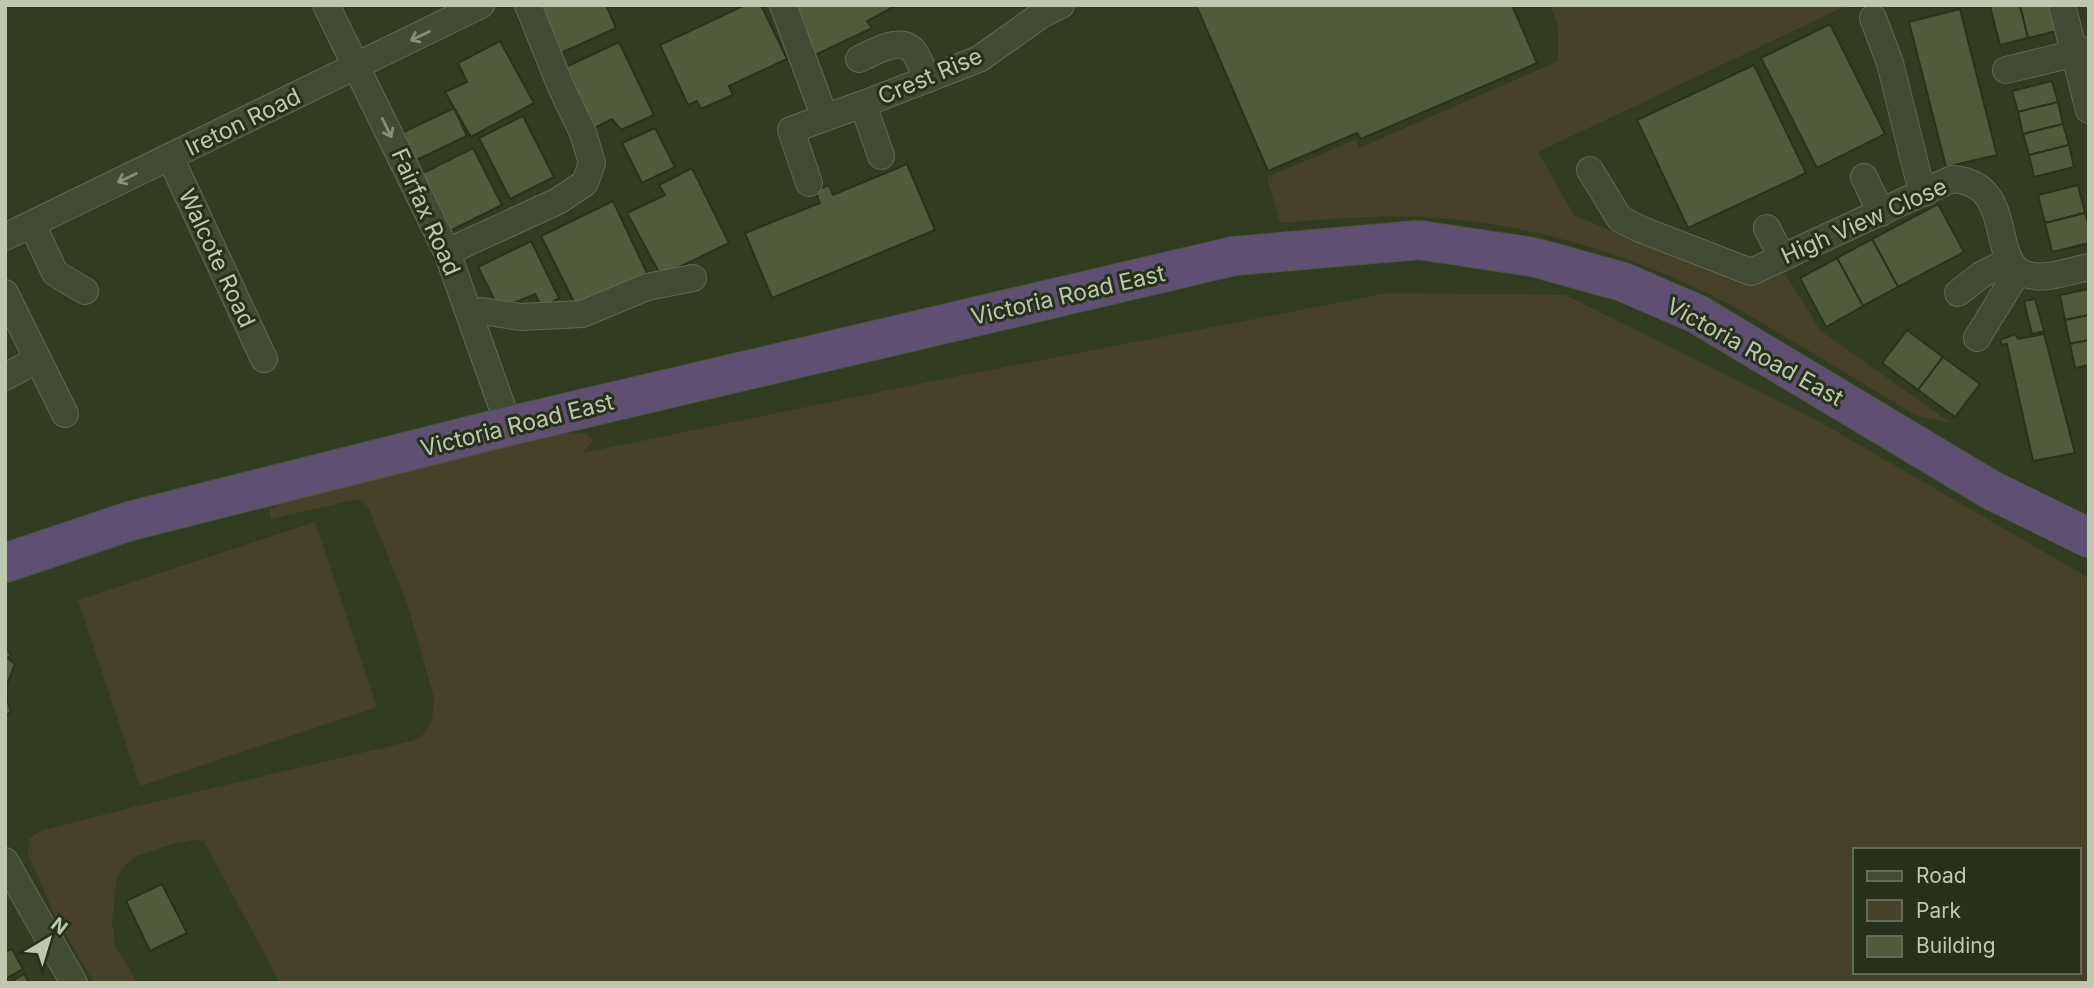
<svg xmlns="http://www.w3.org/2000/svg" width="2094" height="988" font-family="Inter,sans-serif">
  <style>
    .green { fill: #48412a; fill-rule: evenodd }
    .building { fill: #505b3c; stroke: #29331b; stroke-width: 2 }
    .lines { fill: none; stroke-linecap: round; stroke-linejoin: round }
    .minor-casing { stroke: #606a52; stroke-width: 28 }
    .highway-casing { stroke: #4d573f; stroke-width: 40 }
    .minor { stroke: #424c34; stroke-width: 26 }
    .highway { stroke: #5f5073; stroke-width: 38 }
    .oneway { stroke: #869078 }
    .labels { text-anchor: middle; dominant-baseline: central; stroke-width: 6; stroke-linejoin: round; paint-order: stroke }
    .street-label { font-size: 23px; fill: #bdc8af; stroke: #273119 }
  </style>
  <rect width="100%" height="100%" fill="#313c20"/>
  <g class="green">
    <path d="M1550,5H1848L1538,152L1574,215L1635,241L1685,255L1783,270L1820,330L1951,423L1915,415C1875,391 1836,367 1796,343C1769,327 1742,310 1713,296C1621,251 1521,221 1418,217C1372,215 1326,219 1280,223L1267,177L1355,140L1359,148L1558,61V26Z"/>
    <path d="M1388,293L1565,295L1813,418L2089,578V983H280L204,841L192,840L173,844L137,856L126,864L117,877L112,921L116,949L128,966L137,983H94L55,916L28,854L29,839L40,831L137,806L391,746C400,743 413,742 420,737C431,729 435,710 434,698L407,603L368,507L358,499L271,519L269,510L288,500L553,434L585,433L594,440L582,453L933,381ZM1854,850H2078V972H1854Z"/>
    <polygon points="315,522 377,707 140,786 78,600"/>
  </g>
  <g class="building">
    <polygon points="542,5 606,5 616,28 550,58"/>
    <polygon points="745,5 761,5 787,59 729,86 733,95 701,109 697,101 688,105 660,45"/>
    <polygon points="786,5 897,5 867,21 872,28 811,57"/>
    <polygon points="1196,5 1512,5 1537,63 1361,139 1357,133 1268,171"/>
    <polygon points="1995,5 2020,5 2028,38 2000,45 1990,6"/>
    <polygon points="2020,5 2050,5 2057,31 2028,38"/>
    <polygon points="1960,9 1997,155 1946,167 1909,22"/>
    <polygon points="1830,24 1885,134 1817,168 1761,58"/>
    <polygon points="500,41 534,103 471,137 445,92 467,82 458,63"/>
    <polygon points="619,42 654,115 621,130 612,119 587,132 555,72"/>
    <polygon points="1754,65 1806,173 1688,228 1637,120"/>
    <polygon points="2052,81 2058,102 2018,112 2012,91"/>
    <polygon points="2058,102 2063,124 2023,134 2018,112"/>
    <polygon points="454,108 467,136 408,164 395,136"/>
    <polygon points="523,116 554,177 510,199 479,138"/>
    <polygon points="2063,124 2069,145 2029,155 2023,134"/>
    <polygon points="655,128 675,167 642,183 622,143"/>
    <polygon points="2069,145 2074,167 2034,177 2029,155"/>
    <polygon points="473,148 502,205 448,232 419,175"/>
    <polygon points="907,164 935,230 772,298 745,233 820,203 815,191 829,185 833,195"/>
    <polygon points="692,168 729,243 661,276 627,213 665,195 659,185"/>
    <polygon points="2078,185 2085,213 2045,223 2038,195"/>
    <polygon points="613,201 647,273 576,306 541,236"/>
    <polygon points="1938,204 1964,252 1898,287 1872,239"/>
    <polygon points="2085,213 2089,227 2089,243 2052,252 2045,223"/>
    <polygon points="1872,239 1898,287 1863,306 1837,258"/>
    <polygon points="531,241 559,298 542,308 535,294 499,309 478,267"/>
    <polygon points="1837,258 1863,306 1826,327 1800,278"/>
    <polygon points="2089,289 2089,315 2065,320 2060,295"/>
    <polygon points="2035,299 2044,331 2032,334 2024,301"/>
    <polygon points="2089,315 2089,340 2070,344 2065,320"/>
    <polygon points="1907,330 1943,357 1918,390 1882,363"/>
    <polygon points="2015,334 2018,339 2044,334 2075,453 2033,461 2007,344 2002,345 2000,340"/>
    <polygon points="2089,340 2089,365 2075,368 2070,344"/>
    <polygon points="1943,357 1980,384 1955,417 1918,390"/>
    <polygon points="5,649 11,654 8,658 15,664 6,687 7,700 11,712 5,716"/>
    <polygon points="162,884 187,933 150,951 126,901"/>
    <polygon points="12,949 23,969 5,979 5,952"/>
    <polygon points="24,974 29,983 9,983"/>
  </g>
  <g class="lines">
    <g class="minor-casing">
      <g id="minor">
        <polyline points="326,5 447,252 509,426"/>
        <polyline points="783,5 825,118"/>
        <polyline points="2062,5 2089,110"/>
        <polyline points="1873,18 1890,63 1918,176 1925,193"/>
        <path d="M859,59C875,52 902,34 915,53C920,61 923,71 927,79"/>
        <polyline points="2006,70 2089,50"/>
        <polyline points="863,104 881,156"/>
        <polyline points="170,157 264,359"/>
        <path d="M1590,170L1620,219L1640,229L1751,272L1952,179C2017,183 1988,262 2025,274C2045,281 2069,271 2089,267"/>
        <polyline points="1864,177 1881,213"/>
        <polyline points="809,183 791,130 863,104 979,59 1041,15 1061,5"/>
        <polyline points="32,224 55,273 85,291"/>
        <polyline points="1767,228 1782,258"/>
        <polyline points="5,237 481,5"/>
        <polyline points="447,252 558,201 585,183 592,163 583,133 561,87 528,5"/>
        <polyline points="5,293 65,414"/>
        <polyline points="1958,293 1981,275 2010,260"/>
        <polyline points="470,316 482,311 521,317 582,314 647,287 693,278"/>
        <polyline points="1977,338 2018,271"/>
        <polyline points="5,377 38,359"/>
        <polyline points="5,861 74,983"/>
      </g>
    </g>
    <g class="highway-casing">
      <polyline id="highway" points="5,563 130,521 509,426 1234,256 1419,240 1533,257 1623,282 1697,314 1991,490 2089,538"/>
    </g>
    <use href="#minor" class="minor"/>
    <use href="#highway" class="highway"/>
  </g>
  <defs><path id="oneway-shaft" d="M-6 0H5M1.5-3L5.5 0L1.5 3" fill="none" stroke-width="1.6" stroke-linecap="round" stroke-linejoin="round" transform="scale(1.75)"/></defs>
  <g class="oneway">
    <use href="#oneway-shaft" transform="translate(420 36) rotate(154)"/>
    <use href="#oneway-shaft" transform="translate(387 128) rotate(64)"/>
    <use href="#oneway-shaft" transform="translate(127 178) rotate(154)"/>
  </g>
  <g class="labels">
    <g class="street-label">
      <text transform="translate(930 76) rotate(-23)">Crest Rise</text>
      <text transform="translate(243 122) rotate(-26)">Ireton Road</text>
      <text transform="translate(426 212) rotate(66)">Fairfax Road</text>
      <text transform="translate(1864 221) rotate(-24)">High View Close</text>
      <text transform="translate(217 258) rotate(65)">Walcote Road</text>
      <text transform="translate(1068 295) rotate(-13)">Victoria Road East</text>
      <text transform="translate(1755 352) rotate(29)">Victoria Road East</text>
      <text transform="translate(517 425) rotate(-14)">Victoria Road East</text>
    </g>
  </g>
  <rect width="2094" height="988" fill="none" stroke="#bdc8af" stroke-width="14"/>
  <rect x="1853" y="848" width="228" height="126" fill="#273119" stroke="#636d55" stroke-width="2"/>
  <rect x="1867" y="871" width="35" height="10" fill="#424c34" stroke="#636d55" stroke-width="2"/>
  <text x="1916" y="883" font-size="21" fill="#bdc8af">Road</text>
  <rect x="1867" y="900" width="35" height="21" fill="#48412a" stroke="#636d55" stroke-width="2"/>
  <text x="1916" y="918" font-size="21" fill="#bdc8af">Park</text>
  <rect x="1867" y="936" width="35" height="21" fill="#505b3c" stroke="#636d55" stroke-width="2"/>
  <text x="1916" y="953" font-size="21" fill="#bdc8af">Building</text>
  <g transform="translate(49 939) rotate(38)" stroke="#273119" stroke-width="5" paint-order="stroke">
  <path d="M0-5L12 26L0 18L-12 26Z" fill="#bdc8af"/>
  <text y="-10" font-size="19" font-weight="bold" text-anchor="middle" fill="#bdc8af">N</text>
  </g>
</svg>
